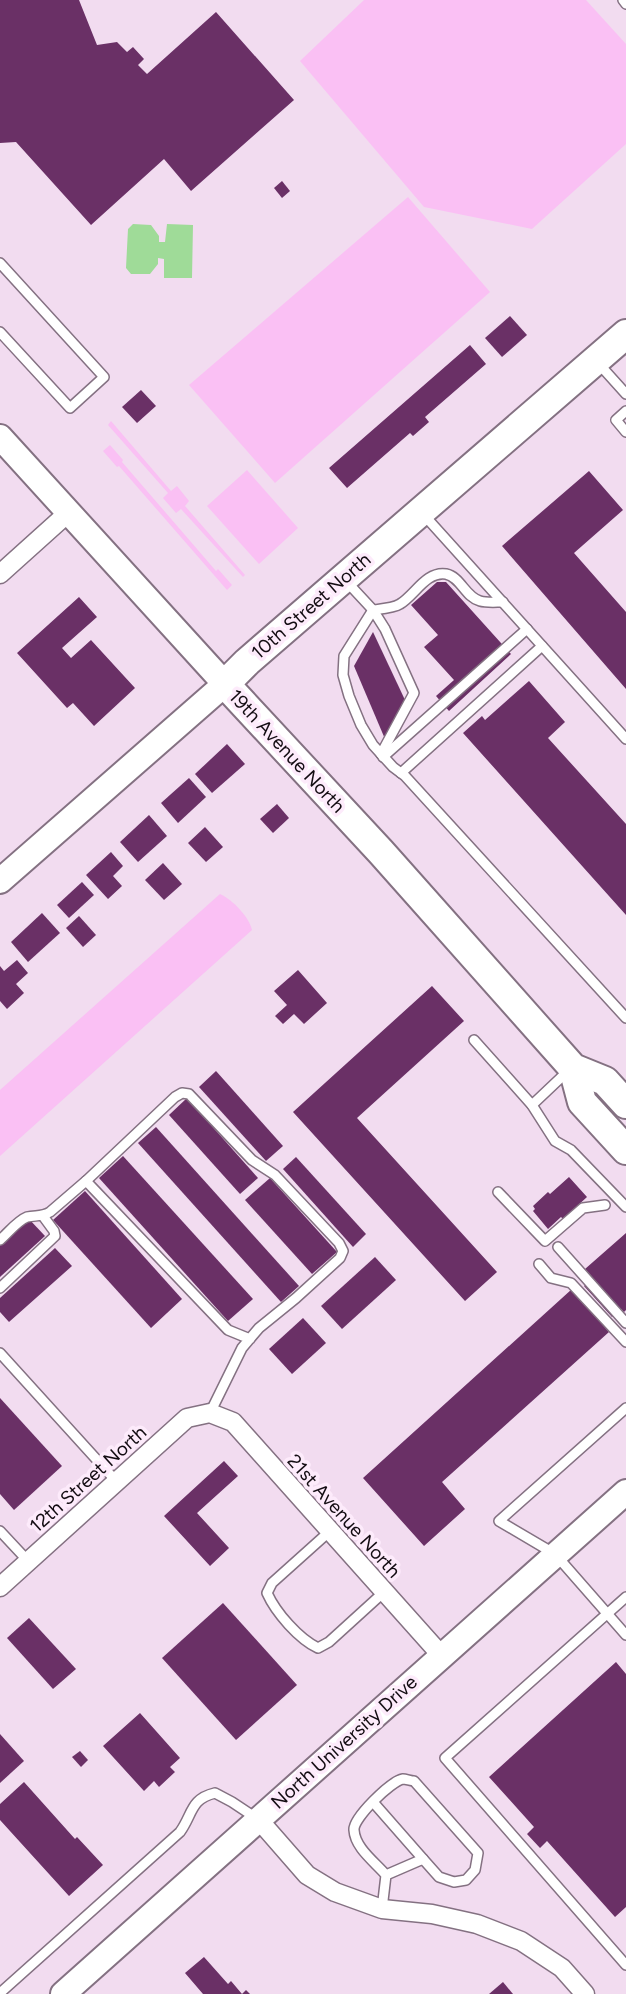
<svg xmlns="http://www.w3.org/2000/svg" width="626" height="1994" font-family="Figtree,sans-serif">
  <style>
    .green { fill: #fac0f4 }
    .water { fill: #9fdb98 }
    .building { fill: #6a3066 }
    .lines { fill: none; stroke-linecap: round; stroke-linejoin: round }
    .lane-casing { stroke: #847182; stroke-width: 12 }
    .street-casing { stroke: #847182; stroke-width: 21 }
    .secondary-casing { stroke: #847182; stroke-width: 28 }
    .primary-casing { stroke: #847182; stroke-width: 32 }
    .lane { stroke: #fff; stroke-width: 9 }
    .street { stroke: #fff; stroke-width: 18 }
    .secondary { stroke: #fff; stroke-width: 24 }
    .primary { stroke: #fff; stroke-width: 28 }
    .labels { text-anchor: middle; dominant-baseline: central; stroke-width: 7; stroke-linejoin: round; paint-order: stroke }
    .street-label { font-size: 19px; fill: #130c12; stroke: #fdebfb }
  </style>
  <rect width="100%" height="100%" fill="#f2dcf0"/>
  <g class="green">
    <polygon points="364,0 586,0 626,44 626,144 532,229 424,207 300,61"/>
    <polygon points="408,197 490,292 275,483 189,385"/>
    <polygon points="111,421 171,491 177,486 189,501 185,506 245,575 243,577 181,509 176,513 163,498 168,493 108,425"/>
    <polygon points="110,445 123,460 122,462 216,571 218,569 232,585 227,590 119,466 117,467 103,451"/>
    <polygon points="247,470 298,528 259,564 207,506"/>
    <path d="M220,894C233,900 249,917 252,930L0,1156V1090Z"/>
  </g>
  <polygon class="water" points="133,224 151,225 159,236 159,242 165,242 167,224 193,225 192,278 164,278 164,259 158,258 158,264 150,274 131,274 126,268 128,229"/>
  <g class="building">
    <polygon points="0,0 79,0 97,45 117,42 127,52 133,47 144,59 138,65 147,74 216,12 294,100 191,191 164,159 91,225 16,142 0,143"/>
    <polygon points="282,181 290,191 282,198 274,188"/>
    <polygon points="510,316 527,335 502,357 485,338"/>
    <polygon points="470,345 486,364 425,417 429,422 413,436 410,433 347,488 329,468"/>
    <polygon points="141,390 156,406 137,423 122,407"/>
    <polygon points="589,471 623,510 574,553 626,612 626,689 502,546"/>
    <polygon points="437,582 446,582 511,654 449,711 436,696 454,680 424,647 438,635 411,605"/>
    <polygon points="79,597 97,617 62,648 71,658 91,640 135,688 94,726 73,703 67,708 17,653"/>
    <polygon points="373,632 405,700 385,739 354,666"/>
    <polygon points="529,681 565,722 548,738 626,824 626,915 463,733 482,716 485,720"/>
    <polygon points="227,744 245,764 212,793 195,774"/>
    <polygon points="189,778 206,797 178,823 161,803"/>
    <polygon points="277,804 289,818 273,833 260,819"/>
    <polygon points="149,815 167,836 138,862 120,842"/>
    <polygon points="205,827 223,847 206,862 188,843"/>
    <polygon points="111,852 123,866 113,876 122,886 108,899 86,875"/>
    <polygon points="163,863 182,884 164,900 145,880"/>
    <polygon points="82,882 94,895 69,918 57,905"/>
    <polygon points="42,913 60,933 28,962 11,942"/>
    <polygon points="79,916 96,935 83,947 66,928"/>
    <polygon points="17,960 28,973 16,984 24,993 7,1009 0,1001 0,966 4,971"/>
    <polygon points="298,970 327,1003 304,1024 294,1014 283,1024 275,1016 287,1005 274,991"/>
    <polygon points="432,986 464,1021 357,1118 497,1272 465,1301 293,1112"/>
    <polygon points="216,1071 283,1146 266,1161 199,1087"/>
    <polygon points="187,1098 258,1178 240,1194 169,1115"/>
    <polygon points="156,1127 299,1286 281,1302 138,1143"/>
    <polygon points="123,1156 253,1299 228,1321 99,1178"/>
    <polygon points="296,1157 366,1234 353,1247 283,1169"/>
    <polygon points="569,1177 587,1197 563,1219 561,1217 548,1229 533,1211 535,1209 533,1206 548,1192 550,1194"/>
    <polygon points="270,1178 337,1252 312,1274 245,1200"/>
    <polygon points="85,1191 182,1299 151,1328 53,1220"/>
    <polygon points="29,1219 45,1236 0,1277 0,1246"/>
    <polygon points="626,1233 626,1310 624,1312 621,1309 612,1317 584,1286 593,1278 585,1269"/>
    <polygon points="55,1248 72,1266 9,1322 0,1312 0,1298"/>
    <polygon points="375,1257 396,1280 342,1329 321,1306"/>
    <polygon points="572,1289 609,1332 442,1482 465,1509 424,1546 363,1478"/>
    <polygon points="303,1318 326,1343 292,1374 269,1349"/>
    <polygon points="0,1398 62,1466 14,1510 0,1494"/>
    <polygon points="224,1461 238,1476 197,1513 229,1548 210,1566 164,1516"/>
    <polygon points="223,1603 297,1685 236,1740 162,1658"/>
    <polygon points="29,1618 76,1669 53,1689 7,1638"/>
    <polygon points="616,1662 626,1674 626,1907 615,1917 547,1841 540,1848 527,1834 534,1827 489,1777"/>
    <polygon points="140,1713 180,1758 170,1767 175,1772 159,1787 154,1781 144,1791 103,1746"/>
    <polygon points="0,1734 24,1761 0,1783"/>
    <polygon points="80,1751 88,1760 81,1767 72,1757"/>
    <polygon points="24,1782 75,1839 77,1837 103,1865 69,1896 0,1820 0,1804"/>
    <polygon points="204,1957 228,1984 231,1981 242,1994 246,1990 250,1994 203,1994 185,1973"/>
    <polygon points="503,1982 513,1994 489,1994"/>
  </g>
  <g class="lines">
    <g class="lane-casing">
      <g id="lane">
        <polyline points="623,0 626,4"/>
        <polyline points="0,263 104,377 70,408 0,332"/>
        <polyline points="599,364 626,394"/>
        <polyline points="626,411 616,420 626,432"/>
        <polyline points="424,515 626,739"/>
        <polyline points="347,582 373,610 385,629 414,693 381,754"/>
        <path d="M503,602C496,602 487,603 480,601C465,597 461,577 446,574C426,571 415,595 400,604C394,608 381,609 373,610L344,656L343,675L349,696L361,725L373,745L393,767L405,776L626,1018"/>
        <polyline points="383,757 527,629"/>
        <polyline points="401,773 542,646"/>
        <polyline points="474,1040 532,1105 555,1141 571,1150 626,1207"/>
        <polyline points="532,1105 569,1070"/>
        <polyline points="498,1192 545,1241 583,1208 605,1205"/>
        <path d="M0,1240C8,1233 17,1221 27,1217C36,1215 42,1217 50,1212L86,1181"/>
        <polyline points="558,1247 626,1323"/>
        <polyline points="539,1264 551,1278 571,1283 626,1342"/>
        <polyline points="0,1288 55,1236 54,1231 43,1216"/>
        <polyline points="0,1353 117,1482"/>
        <polyline points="626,1408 499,1521 555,1554 626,1635"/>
        <polyline points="210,1413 242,1348 259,1328 296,1298 340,1258 343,1251 339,1243 275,1175 252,1160 189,1094 182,1093 175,1097 86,1181 228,1330 250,1339"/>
        <polyline points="0,1531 28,1561"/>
        <path d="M330,1531L272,1583L267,1593C276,1613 299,1639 318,1648L329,1642L384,1592"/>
        <polyline points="626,1597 445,1758 626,1965"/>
        <polyline points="373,1802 423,1859"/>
        <path d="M382,1909L386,1875C375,1862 355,1848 354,1830C353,1818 391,1781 403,1779C406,1779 411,1781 414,1781L478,1853L475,1870L466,1880L454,1882L439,1877L423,1859L386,1875"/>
        <path d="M0,1993L180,1832C193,1814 190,1799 215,1793L232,1802L256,1818"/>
      </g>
    </g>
    <g class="street-casing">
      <g id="street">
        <polyline points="0,574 69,512"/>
        <polyline points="0,1587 187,1418 210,1413 233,1422 441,1655"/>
        <polyline points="258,1819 307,1875 335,1892 382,1909 432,1914 477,1924 521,1941 562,1968 585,1994"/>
      </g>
    </g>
    <g class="secondary-casing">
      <g id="secondary">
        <polyline points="0,437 225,684 0,881"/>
        <polyline points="63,1994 626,1492"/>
      </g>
    </g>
    <g class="primary-casing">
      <g id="primary">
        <polyline points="626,334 247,662 225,684 381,852 573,1068 605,1081 626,1104"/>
        <polyline points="573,1068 582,1102 626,1150"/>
      </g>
    </g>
    <use href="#lane" class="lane"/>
    <use href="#street" class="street"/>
    <use href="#secondary" class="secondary"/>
    <use href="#primary" class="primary"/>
  </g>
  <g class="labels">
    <g class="street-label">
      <text transform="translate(311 606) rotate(-41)">10th Street North</text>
      <text transform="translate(287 751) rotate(47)">19th Avenue North</text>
      <text transform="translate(88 1479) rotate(-42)">12th Street North</text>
      <text transform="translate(344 1516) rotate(48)">21st Avenue North</text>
      <text transform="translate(344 1742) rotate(-42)">North University Drive</text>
    </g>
  </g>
</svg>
